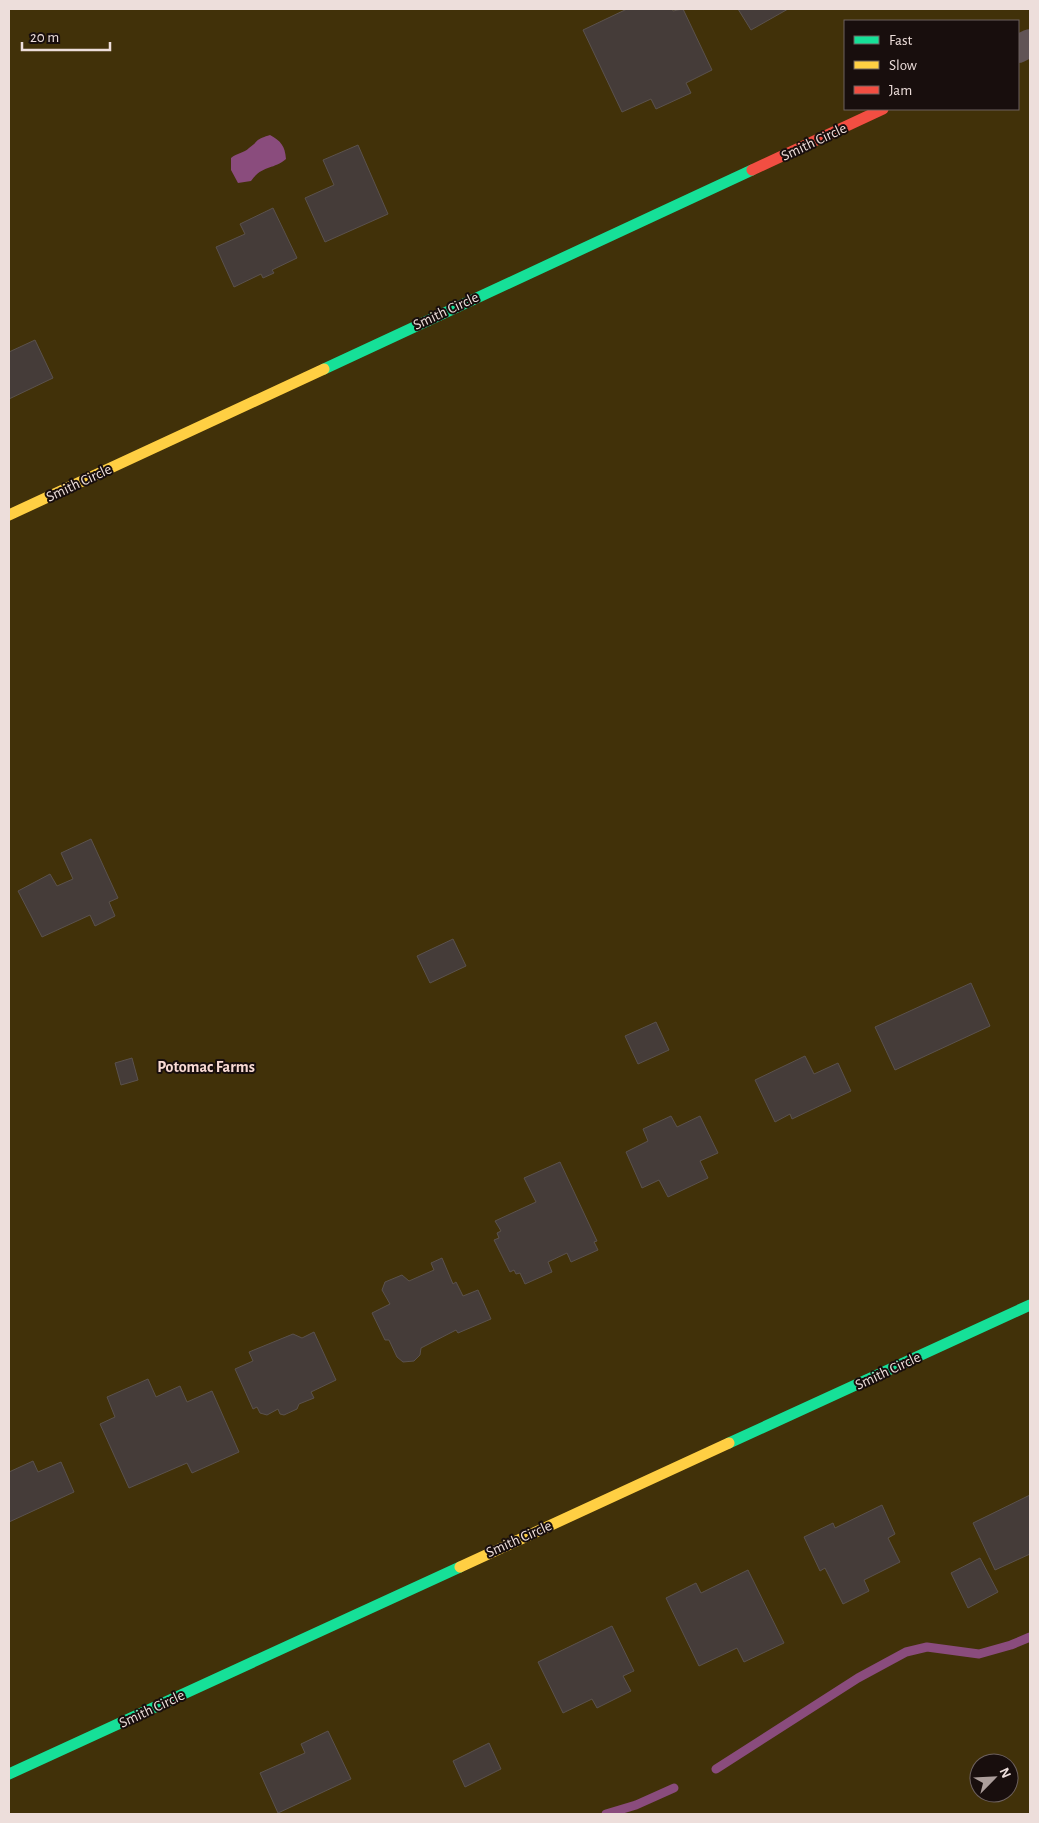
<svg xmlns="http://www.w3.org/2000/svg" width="1039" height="1823" font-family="'Alegreya Sans',sans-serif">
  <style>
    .green { fill: #413109; fill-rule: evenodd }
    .water { fill: #8a4c7d }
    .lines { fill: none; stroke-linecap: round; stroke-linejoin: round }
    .stream { stroke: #8a4c7d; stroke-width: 9 }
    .building { fill: #453c39; stroke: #5b524d }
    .street { stroke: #615456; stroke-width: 28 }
    .fast { stroke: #16e098; stroke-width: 11 }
    .slow { stroke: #ffcf43; stroke-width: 11 }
    .jam { stroke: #f24e42; stroke-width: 11 }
    .labels { text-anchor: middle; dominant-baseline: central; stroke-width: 4; stroke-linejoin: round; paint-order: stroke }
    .street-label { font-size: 15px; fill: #eddedb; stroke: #180e0d }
    .neighbourhood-label { font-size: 16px; font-weight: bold; fill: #f8dad4; stroke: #180e0d }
  </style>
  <rect width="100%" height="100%" fill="#322624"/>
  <path class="green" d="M9,9H1030V1814H9ZM845,21H1018V109H845ZM979,1763H1009V1793H979Z"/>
  <path class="water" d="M270,135C281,141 285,146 286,159C273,170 262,165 251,181L238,183L231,170V158C237,153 244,153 249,148C260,140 254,140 270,135Z"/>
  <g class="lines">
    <g class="stream">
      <polyline points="716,1769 858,1678 906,1652 927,1647 979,1654 1011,1645 1030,1637"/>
      <polyline points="606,1814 636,1805 674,1788"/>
    </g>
  </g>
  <g class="building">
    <polygon points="627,9 672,9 673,11 683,9 712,70 686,83 691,93 656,109 651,99 622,112 583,30"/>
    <polygon points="738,9 788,9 751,30"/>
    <polygon points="358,145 388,214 325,242 305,198 334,185 323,160"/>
    <polygon points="273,208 297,258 272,270 274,273 263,278 261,274 234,287 216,247 245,234 240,224"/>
    <polygon points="35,340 53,378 9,399 9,352"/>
    <polygon points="91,839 118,898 109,902 115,916 95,926 90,915 42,937 18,891 50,874 57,886 73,879 61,853"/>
    <polygon points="453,939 466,966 430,983 417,956"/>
    <polygon points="971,983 990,1026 895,1070 875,1027"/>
    <polygon points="656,1022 669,1050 638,1064 625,1036"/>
    <polygon points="805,1056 814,1074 838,1063 851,1091 792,1119 790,1114 775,1122 755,1080"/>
    <polygon points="132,1058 138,1080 121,1085 115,1063"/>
    <polygon points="671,1116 677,1127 700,1116 718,1153 700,1161 708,1178 668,1197 659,1180 642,1188 626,1152 648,1141 643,1129"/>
    <polygon points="560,1162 597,1241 594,1242 598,1250 571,1262 567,1253 548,1262 552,1272 525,1284 520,1273 516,1274 514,1270 510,1272 494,1240 499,1238 497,1233 501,1231 495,1221 536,1202 524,1178"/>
    <polygon points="442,1258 453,1284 456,1282 463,1296 478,1290 491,1319 458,1333 456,1330 421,1348 420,1355 414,1361 403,1362 397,1357 389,1340 385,1340 372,1313 390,1304 382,1290 385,1282 402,1275 409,1281 434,1270 431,1263"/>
    <polygon points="314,1332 336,1380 311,1392 314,1398 299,1404 297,1409 284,1415 280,1414 278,1409 267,1415 260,1413 257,1407 253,1409 235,1369 253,1361 249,1352 293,1334 302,1338"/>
    <polygon points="148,1379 156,1397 180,1386 187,1402 212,1391 239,1452 192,1473 187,1463 129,1488 100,1424 115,1417 107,1397"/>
    <polygon points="33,1461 38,1472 61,1462 74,1492 9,1522 9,1472"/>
    <polygon points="1030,1495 1030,1554 995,1570 973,1523"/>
    <polygon points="882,1505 895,1534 888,1538 900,1562 864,1580 869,1591 843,1604 825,1568 820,1571 804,1537 833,1523 835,1528"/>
    <polygon points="980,1558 998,1592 968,1608 951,1573"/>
    <polygon points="748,1570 784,1643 744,1662 737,1648 699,1666 666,1598 696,1583 701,1593"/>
    <polygon points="612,1626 634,1671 623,1676 631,1691 597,1708 592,1699 563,1713 538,1662"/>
    <polygon points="328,1731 351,1779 278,1813 260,1773 305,1753 301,1744"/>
    <polygon points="489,1743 501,1769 465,1787 453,1761"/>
  </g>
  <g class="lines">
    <polyline class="street" points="1018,49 1030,43"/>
    <g class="fast">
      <polyline points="324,369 752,170"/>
      <polyline points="729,1443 1030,1305"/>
      <polyline points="9,1774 460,1567"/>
    </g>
    <g class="slow">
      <polyline points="9,515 324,369"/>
      <polyline points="460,1567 729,1443"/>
    </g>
    <polyline class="jam" points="752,170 883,109"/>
  </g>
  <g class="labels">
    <g class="street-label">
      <text transform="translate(814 142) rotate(-25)">Smith Circle</text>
      <text transform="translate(446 311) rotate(-25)">Smith Circle</text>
      <text transform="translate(79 483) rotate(-25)">Smith Circle</text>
      <text transform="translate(888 1371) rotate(-25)">Smith Circle</text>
      <text transform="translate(519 1539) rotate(-24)">Smith Circle</text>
      <text transform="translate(152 1709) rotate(-25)">Smith Circle</text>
    </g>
    <g class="neighbourhood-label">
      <text x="206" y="1067">Potomac Farms</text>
    </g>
  </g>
  <rect width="1039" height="1823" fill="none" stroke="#eddedb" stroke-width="20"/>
  <rect x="844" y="20" width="175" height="90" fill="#180e0d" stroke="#6d615f"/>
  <rect x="854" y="36" width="25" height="8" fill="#16e098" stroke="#6d615f"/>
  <text x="889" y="45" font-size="15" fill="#eddedb">Fast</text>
  <rect x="854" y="61" width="25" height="8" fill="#ffcf43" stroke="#6d615f"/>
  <text x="889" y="70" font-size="15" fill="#eddedb">Slow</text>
  <rect x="854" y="86" width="25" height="8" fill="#f24e42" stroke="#6d615f"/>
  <text x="889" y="95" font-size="15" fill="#eddedb">Jam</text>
  <g transform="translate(994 1778) rotate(66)"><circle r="24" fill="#180e0d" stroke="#6d615f"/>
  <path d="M0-4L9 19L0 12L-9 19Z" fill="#ac9e9b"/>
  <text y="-8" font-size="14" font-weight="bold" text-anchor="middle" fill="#eddedb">N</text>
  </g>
  <path d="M22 42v8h88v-8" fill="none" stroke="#eddedb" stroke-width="2.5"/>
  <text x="30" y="42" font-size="15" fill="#eddedb" stroke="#180e0d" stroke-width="4" paint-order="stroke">20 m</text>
</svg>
